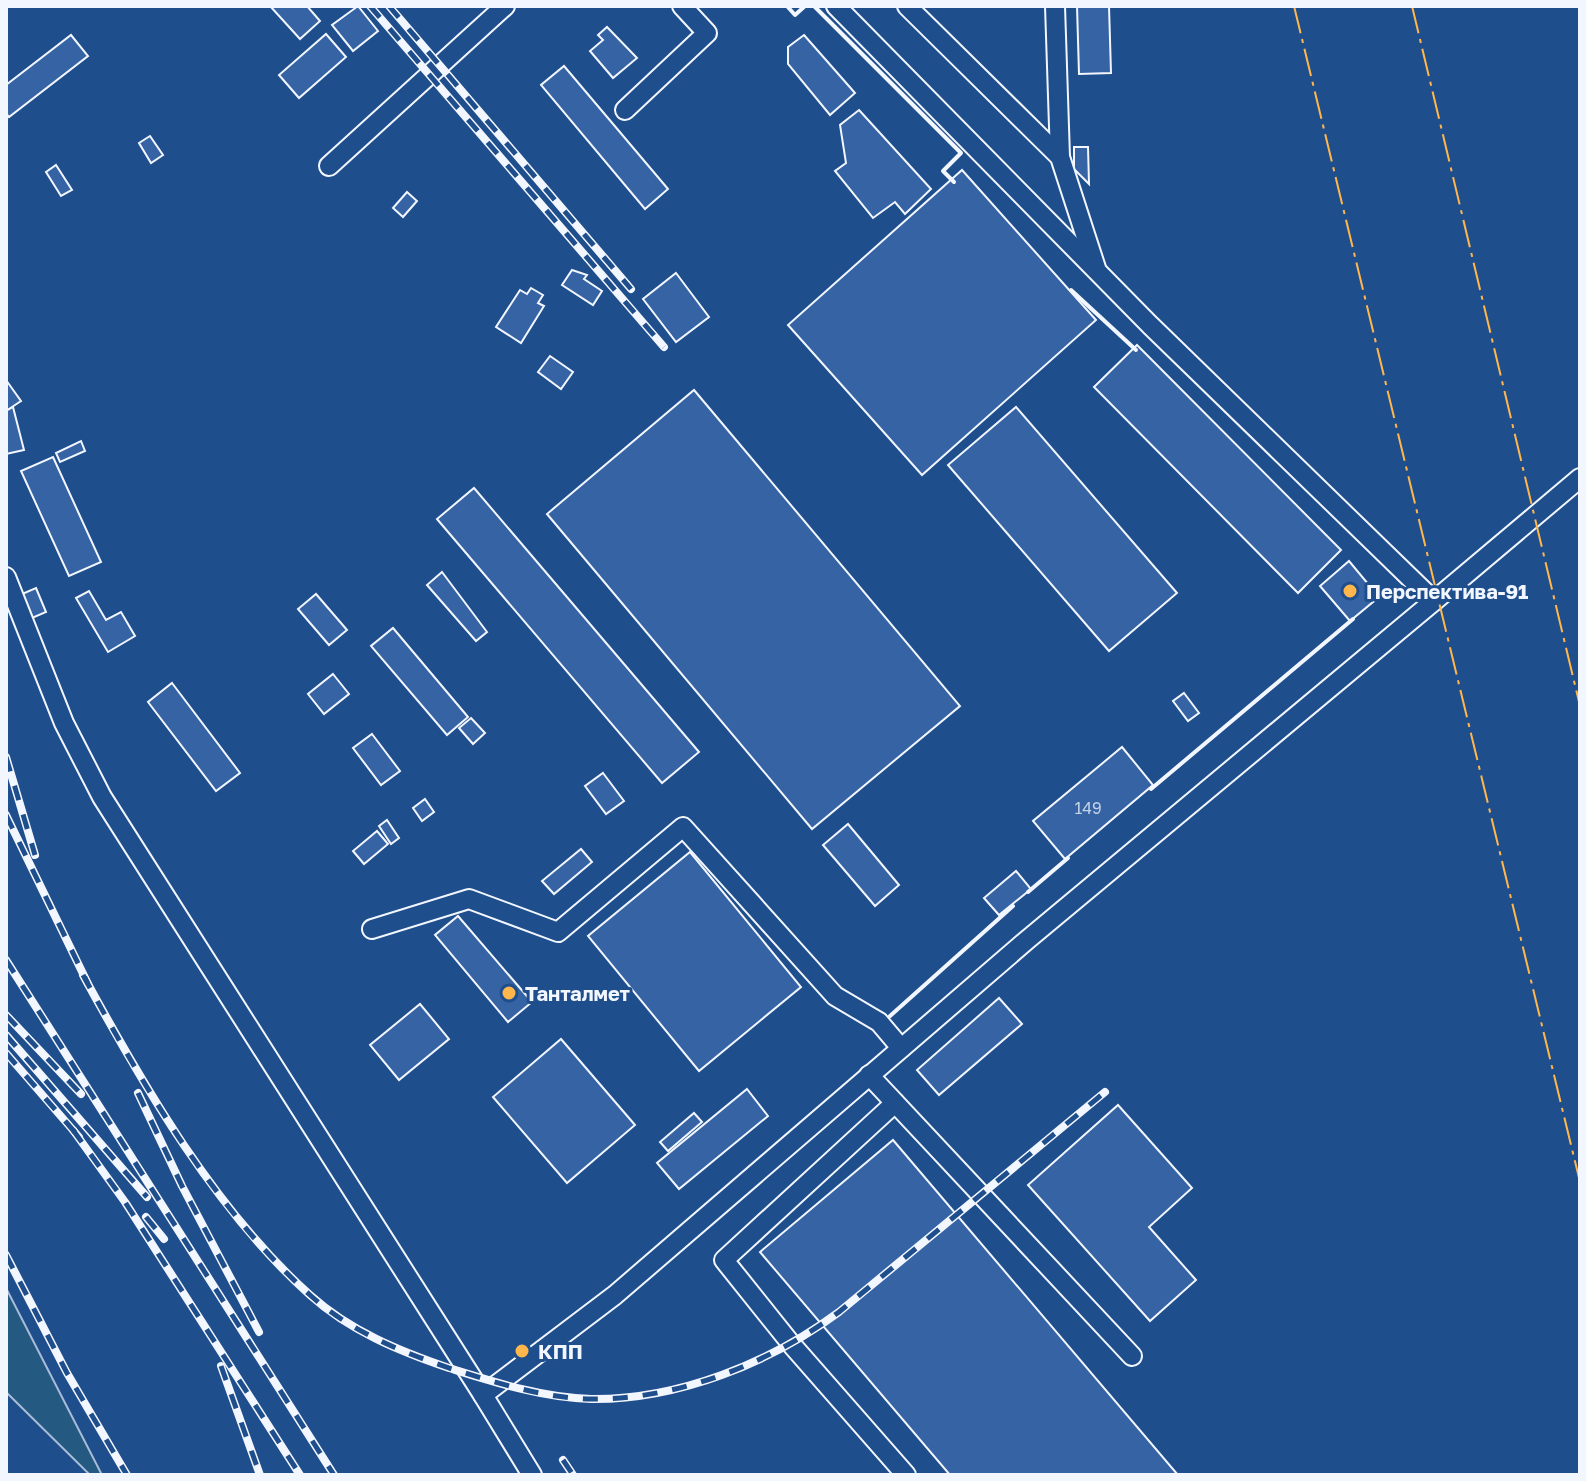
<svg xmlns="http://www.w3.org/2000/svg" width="1586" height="1481" font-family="'Golos Text',sans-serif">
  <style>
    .green { fill: #245a82; stroke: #a8bbd7; stroke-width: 2 }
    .building { fill: #3563a3; stroke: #f2f6ff; stroke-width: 2 }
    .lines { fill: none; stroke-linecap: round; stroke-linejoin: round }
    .minor-casing { stroke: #f2f6ff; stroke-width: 22 }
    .minor { stroke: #1f4e8c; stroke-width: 18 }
    .rail-casing { stroke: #f2f6ff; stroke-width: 8 }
    .rail { stroke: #1f4e8c; stroke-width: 5; stroke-dasharray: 15; stroke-linecap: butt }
    .wall { stroke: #f2f6ff; stroke-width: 4 }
    .power { stroke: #ffb74d; stroke-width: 2; stroke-dasharray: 28 6 4 6; stroke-linecap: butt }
    .poi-dot { fill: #ffb74d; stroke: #1f4e8c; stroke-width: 3 }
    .labels { text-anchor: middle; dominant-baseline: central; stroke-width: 6; stroke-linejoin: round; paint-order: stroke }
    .number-label { font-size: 16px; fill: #c3d1e8 }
    .poi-label { font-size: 20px; font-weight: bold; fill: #f2f6ff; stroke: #1f4e8c; text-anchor: start }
  </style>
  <rect width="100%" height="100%" fill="#1f4e8c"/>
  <polygon class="green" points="6,1288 102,1475 90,1475 6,1392"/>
  <g class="building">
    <polygon points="270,6 307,6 320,21 300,39"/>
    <polygon points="358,6 378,31 353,51 332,25"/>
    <polygon points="1077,6 1109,6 1111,73 1079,74"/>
    <polygon points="607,27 637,58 613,78 590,51 603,40 598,35"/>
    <polygon points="326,34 346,57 299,98 279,75"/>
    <polygon points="71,35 88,56 9,117 6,113 6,85"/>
    <polygon points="804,35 855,93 830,115 788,64 788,47"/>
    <polygon points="564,66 668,189 645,209 541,85"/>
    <polygon points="859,110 931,189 905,214 895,202 873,218 835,171 846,163 840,125"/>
    <polygon points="150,136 163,155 151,163 139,143"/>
    <polygon points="1074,147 1088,147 1089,184 1074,169"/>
    <polygon points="56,165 72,190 61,196 46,172"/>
    <polygon points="962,170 1096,320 922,475 788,325"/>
    <polygon points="407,192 417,201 403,217 393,208"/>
    <polygon points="572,270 587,275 584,279 602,291 593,305 562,285"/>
    <polygon points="676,273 709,317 676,342 643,299"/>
    <polygon points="531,288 543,295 538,303 544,306 521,343 496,327 520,290 527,294"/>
    <polygon points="1137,345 1341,550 1298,593 1094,387"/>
    <polygon points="550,356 573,372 561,389 538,372"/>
    <polygon points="6,380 21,401 6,411"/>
    <polygon points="694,390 960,706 812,829 547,514"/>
    <polygon points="13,407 24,450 6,454 6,411"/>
    <polygon points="1016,407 1177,593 1109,651 948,465"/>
    <polygon points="81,441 85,451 60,462 56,453"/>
    <polygon points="53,457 101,562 69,576 21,471"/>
    <polygon points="474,488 699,752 662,783 437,519"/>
    <polygon points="1349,561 1379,597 1350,621 1320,586"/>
    <polygon points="442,572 487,632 476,641 427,585"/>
    <polygon points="36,588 46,612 32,618 22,594"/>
    <polygon points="89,591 106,620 121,612 135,636 108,652 76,598"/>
    <polygon points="316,594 347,630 329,645 298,609"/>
    <polygon points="393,628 468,717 447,735 371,646"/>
    <polygon points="333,674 349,694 324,714 308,694"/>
    <polygon points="172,683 240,773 216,791 148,702"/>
    <polygon points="1184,693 1199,713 1188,721 1173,701"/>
    <polygon points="471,718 485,733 473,744 459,728"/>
    <polygon points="372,734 400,771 381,785 353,748"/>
    <polygon points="1122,747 1153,785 1065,859 1033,821"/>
    <polygon points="603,773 624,801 606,814 585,786"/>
    <polygon points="425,799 434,812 422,821 413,808"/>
    <polygon points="387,820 399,838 391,844 379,826"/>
    <polygon points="848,824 899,885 875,906 823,845"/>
    <polygon points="377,831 388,844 364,864 353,851"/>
    <polygon points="581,849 592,862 554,894 542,881"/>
    <polygon points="690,852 801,987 699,1071 588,936"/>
    <polygon points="1016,871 1031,889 999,915 984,898"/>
    <polygon points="458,916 532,1002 508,1022 435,935"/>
    <polygon points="999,998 1022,1024 939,1095 917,1070"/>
    <polygon points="420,1004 449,1039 399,1080 370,1045"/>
    <polygon points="561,1039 635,1125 567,1183 493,1097"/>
    <polygon points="747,1089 768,1116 679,1189 657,1163"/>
    <polygon points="1118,1105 1192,1188 1149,1227 1196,1280 1150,1321 1028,1185"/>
    <polygon points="694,1113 702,1122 668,1151 660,1142"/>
    <polygon points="893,1140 1178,1475 950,1475 760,1252"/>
  </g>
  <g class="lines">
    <g class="minor-casing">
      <g id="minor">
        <polyline points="836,6 1150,325 1434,601 1580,478"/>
        <polyline points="907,6 1060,157 1096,268"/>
        <polyline points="1055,6 1060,157"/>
        <polyline points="625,110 707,33 682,6"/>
        <polyline points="329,166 505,6"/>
        <polyline points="6,577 64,723 102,797 483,1395"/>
        <polyline points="372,929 469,899 558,932 683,827 835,996 879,1022 901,1048"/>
        <polyline points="869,1075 1132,1356"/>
        <polyline points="895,1103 724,1260 792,1345 906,1475"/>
        <polyline points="532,1475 483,1395 615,1295 1027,940 1434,601"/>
      </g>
    </g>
    <use href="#minor" class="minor"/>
    <g class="rail-casing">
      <g id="rail">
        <polyline points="370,6 664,347"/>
        <polyline points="389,6 631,289"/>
        <polyline points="6,757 35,855"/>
        <polyline points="6,815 88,984"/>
        <polyline points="6,960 334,1475"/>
        <path d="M83,975C143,1085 215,1210 310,1295C350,1331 399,1351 449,1368C494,1382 543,1398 591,1399C678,1400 770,1363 839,1312L1105,1092"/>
        <polyline points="6,1015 81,1094"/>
        <polyline points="6,1035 147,1197"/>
        <polyline points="6,1053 79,1137"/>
        <polyline points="138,1093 182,1186 259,1332"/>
        <polyline points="73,1130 125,1202 300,1475"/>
        <polyline points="146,1217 164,1239"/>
        <polyline points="6,1255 67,1373 127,1475"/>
        <polyline points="221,1366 260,1475"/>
        <polyline points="563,1460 573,1475"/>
      </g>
    </g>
    <use href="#rail" class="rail"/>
    <g class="wall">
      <polyline points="787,6 795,15 805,6"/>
      <polyline points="814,6 961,153 943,171 954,182"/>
      <polyline points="1071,290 1136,350"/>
      <polyline points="1151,789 1353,619"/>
      <polyline points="1028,892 1068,858"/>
      <polyline points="890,1016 1013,906"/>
    </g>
    <g class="power">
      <polyline points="1294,6 1580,1182"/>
      <polyline points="1412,6 1580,706"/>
    </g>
  </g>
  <g class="poi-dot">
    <circle cx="1350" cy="591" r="8"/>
    <circle cx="509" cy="993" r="8"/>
    <circle cx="522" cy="1351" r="8"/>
  </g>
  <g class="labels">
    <g class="number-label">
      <text x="1088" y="808">149</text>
    </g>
    <g class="poi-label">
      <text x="1366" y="591">Перспектива-91</text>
      <text x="525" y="993">Танталмет</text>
      <text x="538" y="1351">КПП</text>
    </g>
  </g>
  <rect width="1586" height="1481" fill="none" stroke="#f2f6ff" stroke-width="16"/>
</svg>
